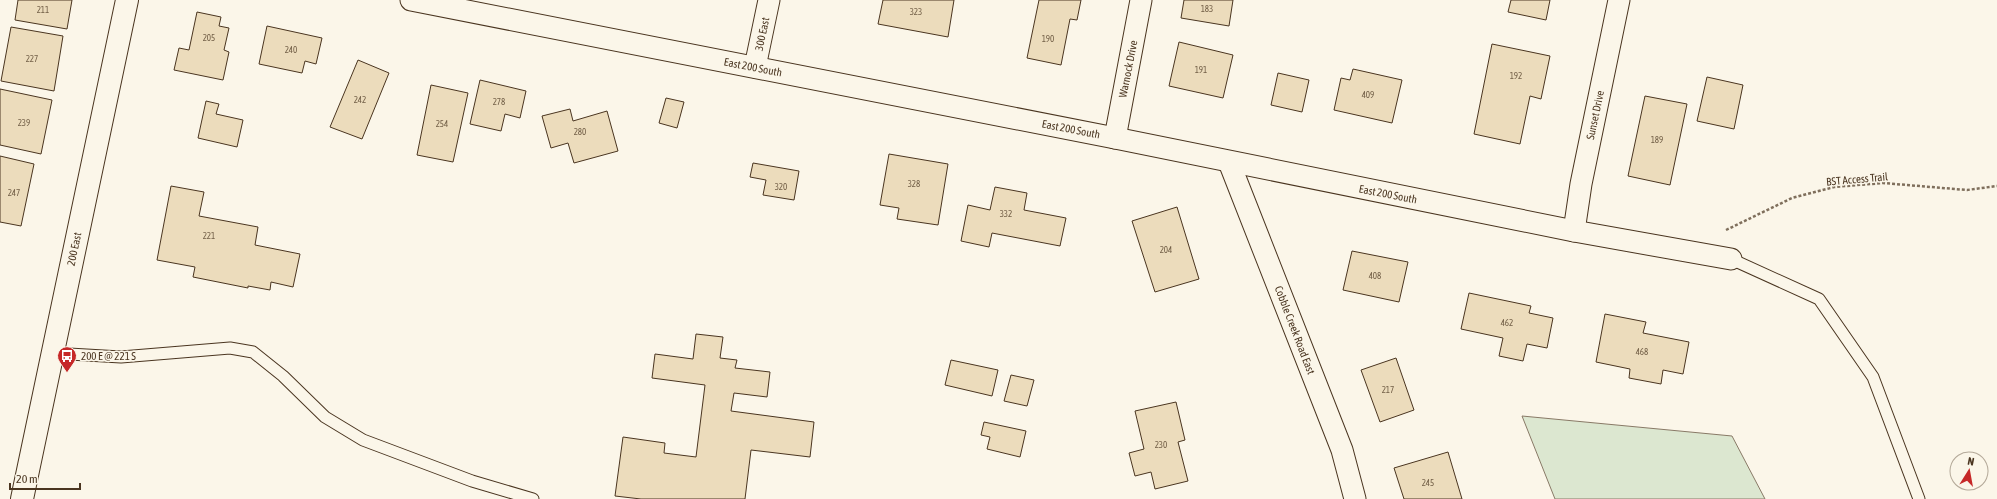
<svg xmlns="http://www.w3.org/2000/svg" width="1997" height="499" font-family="'Asap Condensed',sans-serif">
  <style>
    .green { fill: #dce7d0; stroke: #887966 }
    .building { fill: #ecdcbc; stroke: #4a3520 }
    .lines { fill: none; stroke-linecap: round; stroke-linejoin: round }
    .service-casing { stroke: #4a3520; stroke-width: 13 }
    .minor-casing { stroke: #4a3520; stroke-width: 23 }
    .secondary-casing { stroke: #4a3520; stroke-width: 24 }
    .path { stroke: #7f6f5c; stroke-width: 2.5; stroke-dasharray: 3 2; stroke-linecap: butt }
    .service { stroke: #fbf6e9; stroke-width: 11 }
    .minor { stroke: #fbf6e9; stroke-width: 21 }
    .secondary { stroke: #fbf6e9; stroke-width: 22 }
    .labels { text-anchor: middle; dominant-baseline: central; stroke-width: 3; stroke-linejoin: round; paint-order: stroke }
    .number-label { font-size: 9px; fill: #725f47 }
    .street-label { font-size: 11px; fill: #4a3520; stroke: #fbf6e9 }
    .poi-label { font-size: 11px; fill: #4a3520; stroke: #fbf6e9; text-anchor: start }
  </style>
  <rect width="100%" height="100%" fill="#fbf6e9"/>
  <polygon class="green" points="1522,416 1732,436 1765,499 1555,499"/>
  <g class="building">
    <polygon points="18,0 72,0 67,29 15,20"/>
    <polygon points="883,0 954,0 948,37 878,24"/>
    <polygon points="1039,0 1081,0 1077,20 1070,19 1061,65 1027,58"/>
    <polygon points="1184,0 1233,0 1229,26 1181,18"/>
    <polygon points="1511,0 1550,0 1546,20 1508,12"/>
    <polygon points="197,12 221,17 219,26 229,28 224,50 229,52 223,80 174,70 179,48 189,50"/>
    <polygon points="267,26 322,38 316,64 305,61 302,73 259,64"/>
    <polygon points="11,27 63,36 54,91 1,81"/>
    <polygon points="1179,42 1233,55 1223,98 1169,86"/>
    <polygon points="1492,44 1550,56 1541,99 1530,96 1520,144 1474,134"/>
    <polygon points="358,60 389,73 362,139 330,127"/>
    <polygon points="1353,69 1402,80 1392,123 1334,110 1341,78 1350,80"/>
    <polygon points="1278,73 1309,80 1302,112 1271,105"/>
    <polygon points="1707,77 1743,85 1734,129 1697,121"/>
    <polygon points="480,80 526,91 520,118 505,114 501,131 470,124"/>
    <polygon points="431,85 468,93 453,162 417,155"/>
    <polygon points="0,89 52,100 41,154 0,145"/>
    <polygon points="1645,96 1687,104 1670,185 1628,176"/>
    <polygon points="666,98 684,102 677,128 659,123"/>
    <polygon points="206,101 219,104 216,114 243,120 237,147 198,138"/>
    <polygon points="570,109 573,121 607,111 618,151 574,163 568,143 551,148 542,116"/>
    <polygon points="889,154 948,164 938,225 897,219 899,208 880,205"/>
    <polygon points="0,156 34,164 21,226 0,222"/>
    <polygon points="753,163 799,171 794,200 763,195 766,180 750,177"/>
    <polygon points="171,186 204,192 199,216 258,227 255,245 300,254 293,287 271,282 270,290 248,286 248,288 193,277 195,267 157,260"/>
    <polygon points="995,187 1027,193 1024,210 1066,218 1060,246 992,233 989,247 961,241 968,205 990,210"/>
    <polygon points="1177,207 1199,279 1155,292 1132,221"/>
    <polygon points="1352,251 1408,262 1399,302 1343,290"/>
    <polygon points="1469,293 1531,306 1529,313 1553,318 1547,348 1527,344 1523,361 1499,356 1503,338 1461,329"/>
    <polygon points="1605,314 1646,322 1643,333 1689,342 1683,374 1663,370 1661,384 1629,378 1630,369 1596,362"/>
    <polygon points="696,334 723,337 720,358 737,360 735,368 770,372 767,397 734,393 731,411 814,422 810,457 751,450 745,499 641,499 615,496 623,437 665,443 664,453 696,457 705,385 652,378 655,354 693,359"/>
    <polygon points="1396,358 1414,410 1380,422 1361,370"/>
    <polygon points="951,360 998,370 992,396 945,385"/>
    <polygon points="1011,375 1034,380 1027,406 1004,401"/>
    <polygon points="1176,402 1185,440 1178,442 1188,481 1155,489 1151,472 1135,476 1129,453 1144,449 1135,411"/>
    <polygon points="984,422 1026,431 1020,457 987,449 990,437 981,435"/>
    <polygon points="1448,452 1462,499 1404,499 1394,468"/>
  </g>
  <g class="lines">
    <g class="service-casing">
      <g id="service">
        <polyline points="1731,259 1819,299 1873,377 1919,499"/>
        <polyline points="52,353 121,357 230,348 253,352 283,376 325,417 363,440 472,481 533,499"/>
      </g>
    </g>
    <g class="minor-casing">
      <g id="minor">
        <polyline points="411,0 1115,138 1574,231 1731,259"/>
        <polyline points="755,67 769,0"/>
        <polyline points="1115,138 1141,0"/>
        <polyline points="1229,162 1342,450 1355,499"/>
        <polyline points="1574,231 1581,184 1619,0"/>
      </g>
    </g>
    <g class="secondary-casing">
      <polyline id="secondary" points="22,499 127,0"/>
    </g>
    <polyline class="path" points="1726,230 1792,198 1834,187 1883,183 1967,190 1997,186"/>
    <use href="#service" class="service"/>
    <use href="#minor" class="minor"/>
    <use href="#secondary" class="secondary"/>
  </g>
  <defs>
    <g id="bus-pin" transform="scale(1)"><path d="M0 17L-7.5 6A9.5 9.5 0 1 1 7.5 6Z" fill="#c62828" stroke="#fbf6e9"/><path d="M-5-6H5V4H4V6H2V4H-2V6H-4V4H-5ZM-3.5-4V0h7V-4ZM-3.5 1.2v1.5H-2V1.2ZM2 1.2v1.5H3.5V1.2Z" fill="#fff"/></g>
  </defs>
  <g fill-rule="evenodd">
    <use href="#bus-pin" x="67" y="356"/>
  </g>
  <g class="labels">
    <g class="number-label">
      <text x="1207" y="9">183</text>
      <text x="43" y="10">211</text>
      <text x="916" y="12">323</text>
      <text x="209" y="38">205</text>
      <text x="1048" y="39">190</text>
      <text x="291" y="50">240</text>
      <text x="32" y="59">227</text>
      <text x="1201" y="70">191</text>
      <text x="1516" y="76">192</text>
      <text x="1368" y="95">409</text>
      <text x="360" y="100">242</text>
      <text x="499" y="102">278</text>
      <text x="24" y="123">239</text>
      <text x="442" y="124">254</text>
      <text x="580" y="132">280</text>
      <text x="1657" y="140">189</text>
      <text x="914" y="184">328</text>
      <text x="781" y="187">320</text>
      <text x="14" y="193">247</text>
      <text x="1006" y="214">332</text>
      <text x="209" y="236">221</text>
      <text x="1166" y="250">204</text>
      <text x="1375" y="276">408</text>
      <text x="1507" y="323">462</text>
      <text x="1642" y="352">468</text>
      <text x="1388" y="390">217</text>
      <text x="1161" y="445">230</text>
      <text x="1428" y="483">245</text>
    </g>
    <g class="street-label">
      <text transform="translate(762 34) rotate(-78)">300 East</text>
      <text transform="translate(753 67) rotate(11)">East 200 South</text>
      <text transform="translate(1128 69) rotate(-79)">Warnock Drive</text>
      <text transform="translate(1595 115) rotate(-78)">Sunset Drive</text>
      <text transform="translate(1071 129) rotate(11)">East 200 South</text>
      <text transform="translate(1857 179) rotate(-5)">BST Access Trail</text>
      <text transform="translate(1388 194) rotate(11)">East 200 South</text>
      <text transform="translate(74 249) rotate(-78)">200 East</text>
      <text transform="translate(1295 330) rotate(69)">Cobble Creek Road East</text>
    </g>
    <g class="poi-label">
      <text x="81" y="356">200 E @ 221 S</text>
    </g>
  </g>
  <g transform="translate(1969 471) rotate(11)"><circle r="19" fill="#fbf6e9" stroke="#b4a999"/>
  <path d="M0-3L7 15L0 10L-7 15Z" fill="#c62828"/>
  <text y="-6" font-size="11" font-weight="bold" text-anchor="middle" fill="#4a3520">N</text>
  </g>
  <path d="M10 483v6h70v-6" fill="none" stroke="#4a3520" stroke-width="2"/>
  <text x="16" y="483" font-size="12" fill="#4a3520" stroke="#fbf6e9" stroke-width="3" paint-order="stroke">20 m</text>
</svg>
